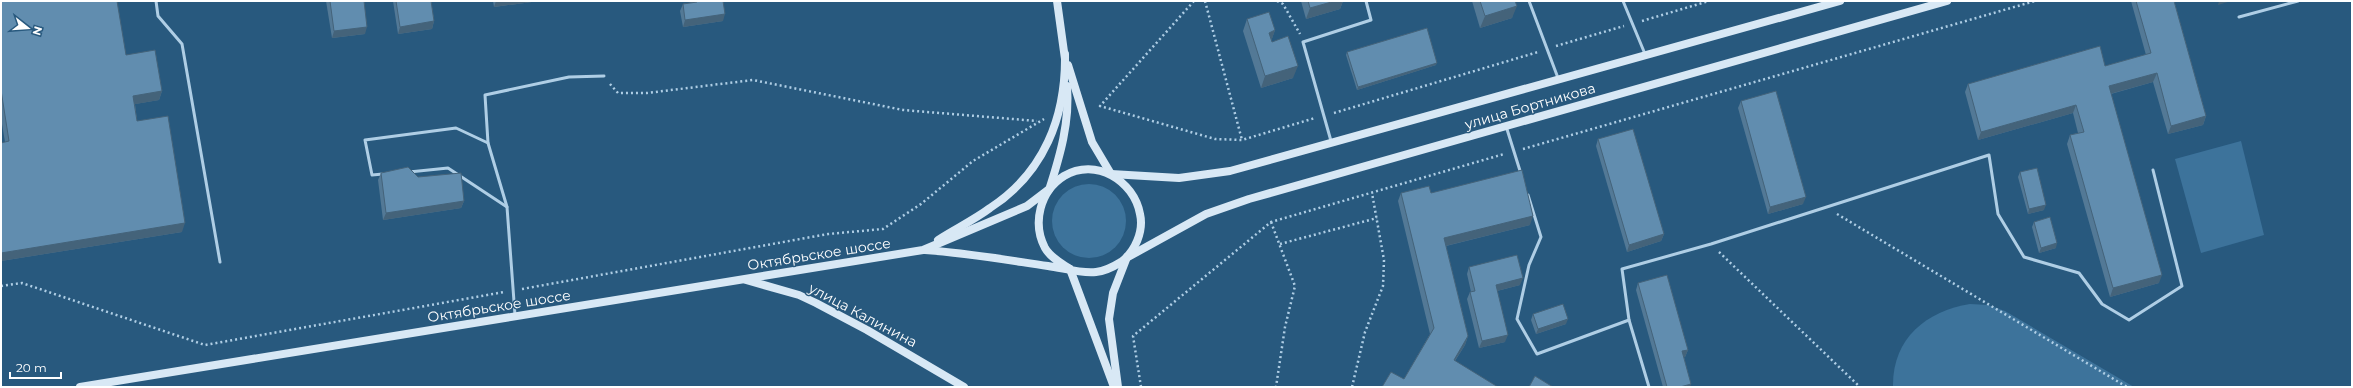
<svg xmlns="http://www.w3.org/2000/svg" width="2353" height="388" font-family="Montserrat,sans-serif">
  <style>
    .green { fill: #3d739b }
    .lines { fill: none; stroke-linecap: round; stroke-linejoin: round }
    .path { stroke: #afcee5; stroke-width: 2.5; stroke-dasharray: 2 3; stroke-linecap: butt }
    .lane { stroke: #afcee5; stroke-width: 3 }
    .secondary { stroke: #d8e8f5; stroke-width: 8 }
    .wall { fill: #537996 }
    .shaded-wall { fill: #44637a }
    .building { fill: #618daf; stroke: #44637a }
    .labels { text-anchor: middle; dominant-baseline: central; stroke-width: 3; stroke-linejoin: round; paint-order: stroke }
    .street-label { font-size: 14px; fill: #fff; stroke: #28597e }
  </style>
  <rect width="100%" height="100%" fill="#28597e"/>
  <g class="green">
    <polygon points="2241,141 2264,235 2201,253 2175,159"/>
    <circle cx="1089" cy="221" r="37"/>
    <path d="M1970,304L1988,305L2005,311L2134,387H1893C1892,339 1926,311 1970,304Z"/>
  </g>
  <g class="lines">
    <g class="path">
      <polyline points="1194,1 1100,106 1215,139 1242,140 1315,118"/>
      <polyline points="1205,1 1242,140"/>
      <polyline points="1277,1 1283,4 1300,34"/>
      <polyline points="1642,21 1709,1"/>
      <polyline points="1556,46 1624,26"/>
      <polyline points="610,84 618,93 647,93 753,80 903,110 1037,121"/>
      <polyline points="1334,113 1538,52"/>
      <polyline points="1523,149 2035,1"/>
      <polyline points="1837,214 2127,387"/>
      <polyline points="1271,222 1295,286 1285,327 1276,387"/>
      <polyline points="1280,244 1377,218"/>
      <polyline points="1719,252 1860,387"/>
      <polyline points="1,286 22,283 205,345 504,292"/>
      <polyline points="522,289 828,234 883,229 921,204 973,161 1044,119"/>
      <polyline points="1141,387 1133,336 1271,222 1504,154"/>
      <polyline points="1352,387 1365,332 1383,286 1384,260 1372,193"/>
    </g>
    <g class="lane">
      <polyline points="156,1 158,16 182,44 220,262"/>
      <polyline points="1529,1 1558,78"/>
      <polyline points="1623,1 1645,54"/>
      <polyline points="2239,17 2298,1"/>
      <polyline points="1506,126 1521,174"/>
      <polyline points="1331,141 1303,42 1371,20 1366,1"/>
      <polyline points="409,172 448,168 507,207"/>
      <polyline points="383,174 372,175 365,140 456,128 488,143"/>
      <polyline points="1528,195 1541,237 1529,265 1517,319 1537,354 1629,320 1622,269 1711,244 1989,155 1998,214 2024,257 2079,273 2102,304 2129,320 2182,286 2153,170"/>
      <polyline points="515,315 507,207 488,143 485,95 569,77 604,76"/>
      <polyline points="1629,320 1649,387"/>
    </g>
    <g class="secondary">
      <polyline points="1057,1 1065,59"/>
      <polyline points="1068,65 1092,142 1111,174"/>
      <polyline points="1111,174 1179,178 1230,171 1840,1"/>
      <path d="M1049,190C1060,156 1070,122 1067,86"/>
      <path d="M938,240C955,229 974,220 990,208C1044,173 1066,117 1065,54"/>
      <path d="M925,250C967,253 1007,260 1048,266C1063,268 1082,274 1096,272C1106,271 1113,267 1121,262C1135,252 1144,231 1140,214C1134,181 1096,157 1064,176C1040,191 1032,223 1045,248C1051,258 1061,263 1070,269"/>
      <polyline points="1128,257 1206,214 1249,199 1947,1"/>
      <polyline points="1070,269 1114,387"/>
      <polyline points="746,280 799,295 816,303 867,330 964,387"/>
      <polyline points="80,387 923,250 1027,206 1048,190"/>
      <polyline points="1118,387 1109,319 1113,293 1127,257"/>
    </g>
  </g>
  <g class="wall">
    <polygon points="1,1 126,55 162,91 159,100 135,104 137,121 182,232 1,261 1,143 5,142 1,118"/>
    <polygon points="326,1 364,1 365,34 332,38"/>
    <polygon points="393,1 431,1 434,21 432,29 398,34"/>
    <polygon points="493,1 539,1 494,7"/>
    <polygon points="693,1 723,1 723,21 683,27 680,11 683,4 694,2"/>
    <polygon points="1301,1 1343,1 1340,9 1306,19"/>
    <polygon points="1472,1 1515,1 1512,18 1480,28"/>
    <polygon points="2131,1 2174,1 2206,116 2203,125 2168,134 2153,82 2111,94 2159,283 2110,297 2067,144 2070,135 2078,133 2073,113 1978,140 1965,92 1968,84 2105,66 2146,55"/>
    <polygon points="1247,19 1275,30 1271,41 1293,78 1261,88 1243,31"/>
    <polygon points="1347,52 1436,65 1357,90 1346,55"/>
    <polygon points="1741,101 1803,204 1768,214 1738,108"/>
    <polygon points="1598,139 1664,234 1661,241 1627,252 1596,146"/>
    <polygon points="2020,172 2044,210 2028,214 2018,177"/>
    <polygon points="381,173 418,177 464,201 461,208 383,220 378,180"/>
    <polygon points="1401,193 1431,193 1530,225 1446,246 1468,336 1465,345 1455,361 1404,379 1430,334 1398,201"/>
    <polygon points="2034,222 2056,248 2039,253 2032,227"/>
    <polygon points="1469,267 1520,285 1497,291 1505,342 1479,348 1467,299 1470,292 1471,292 1467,274"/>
    <polygon points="1638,283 1688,350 1685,357 1684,357 1690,387 1663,387 1636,290"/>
    <polygon points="1533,314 1566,324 1536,334 1531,320"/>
  </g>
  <g class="shaded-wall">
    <polygon points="496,1 539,1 494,7"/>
    <polygon points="1335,1 1343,1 1340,9 1306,19 1310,8"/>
    <polygon points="2219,1 2231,1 2218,5"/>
    <polygon points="1517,6 1512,18 1480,28 1485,16"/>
    <polygon points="725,14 723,21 683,27 685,20"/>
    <polygon points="434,21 432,29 398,34 400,27"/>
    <polygon points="367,27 365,34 332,38 334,31"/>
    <polygon points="1275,30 1271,42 1269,33"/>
    <polygon points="1437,63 1436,65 1357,90 1358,87"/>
    <polygon points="1298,66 1293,78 1261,88 1265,76"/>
    <polygon points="2157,73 2153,82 2106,95 2109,86"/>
    <polygon points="162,91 159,100 130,105 133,96"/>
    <polygon points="2076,105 2073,113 1978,140 1981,132"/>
    <polygon points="2206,116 2203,125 2168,134 2171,126"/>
    <polygon points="1806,197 1803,204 1768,214 1770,207"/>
    <polygon points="464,201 461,208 383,220 386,213"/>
    <polygon points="2046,205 2044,210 2028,214 2029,209"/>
    <polygon points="1533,216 1530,225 1441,247 1444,238"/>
    <polygon points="185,223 182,232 1,261 1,253"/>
    <polygon points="1664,234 1661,241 1627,252 1629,245"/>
    <polygon points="2057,243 2056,248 2039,253 2041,248"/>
    <polygon points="2162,275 2159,283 2110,297 2113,288"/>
    <polygon points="1523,278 1520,285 1493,292 1496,285"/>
    <polygon points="1568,319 1566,324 1536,334 1538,329"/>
    <polygon points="1508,335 1505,342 1479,348 1482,341"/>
    <polygon points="1468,336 1465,345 1450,368 1454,360"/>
    <polygon points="1688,350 1685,357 1680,358 1682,351"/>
    <polygon points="1691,384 1690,387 1680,387"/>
  </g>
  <g class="building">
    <polygon points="1,1 117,1 126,55 155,50 162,91 133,96 137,121 168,116 185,223 1,253 1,143 9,141 1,90"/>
    <polygon points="330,1 364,1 367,27 334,31"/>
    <polygon points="396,1 431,1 434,21 400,27"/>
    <polygon points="697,1 723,1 725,14 685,20 683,4 697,2"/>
    <polygon points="1308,1 1335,1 1310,8"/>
    <polygon points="1480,1 1515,1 1517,6 1485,16"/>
    <polygon points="2136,1 2174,1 2206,116 2171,126 2157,73 2109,86 2162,275 2113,288 2070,135 2084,132 2076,105 1981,132 1968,84 2100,46 2105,66 2151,53"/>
    <polygon points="1269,12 1275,30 1269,33 1272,42 1288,36 1298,66 1265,76 1247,19"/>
    <polygon points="1427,28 1437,63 1358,87 1347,52"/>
    <polygon points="1776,91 1806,197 1770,207 1741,101"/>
    <polygon points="1633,129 1664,234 1629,245 1598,139"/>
    <polygon points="408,167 418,177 461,173 464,201 386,213 381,173"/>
    <polygon points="2037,168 2046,205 2029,209 2020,172"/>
    <polygon points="1522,170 1533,216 1444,238 1468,336 1454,360 1498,387 1382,387 1391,372 1404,379 1434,328 1401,193 1429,186 1431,193"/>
    <polygon points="2050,217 2057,243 2041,248 2034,222"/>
    <polygon points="1517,255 1523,278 1496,285 1508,335 1482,341 1470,292 1475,291 1469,267"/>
    <polygon points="1667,275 1688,350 1682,351 1691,384 1680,387 1667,387 1638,283"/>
    <polygon points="1563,304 1568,319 1538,329 1533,314"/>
    <polygon points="1535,376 1553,387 1529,387"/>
  </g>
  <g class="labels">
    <g class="street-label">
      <text transform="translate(1530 106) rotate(-16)">улица Бортникова</text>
      <text transform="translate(819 254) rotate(-9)">Октябрьское шоссе</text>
      <text transform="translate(499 306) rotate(-9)">Октябрьское шоссе</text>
      <text transform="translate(863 315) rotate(28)">улица Калинина</text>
    </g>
  </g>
  <rect width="2353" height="388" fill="none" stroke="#ffffff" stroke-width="4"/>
  <g transform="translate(28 28) rotate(107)" stroke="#28597e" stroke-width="3" paint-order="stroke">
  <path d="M0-3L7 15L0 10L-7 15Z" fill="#ffffff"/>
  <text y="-6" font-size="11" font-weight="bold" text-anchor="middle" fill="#ffffff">N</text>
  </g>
  <path d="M10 372v6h51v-6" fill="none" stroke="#ffffff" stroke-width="2"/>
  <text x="16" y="372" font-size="12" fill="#ffffff" stroke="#28597e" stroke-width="3" paint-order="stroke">20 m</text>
</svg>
